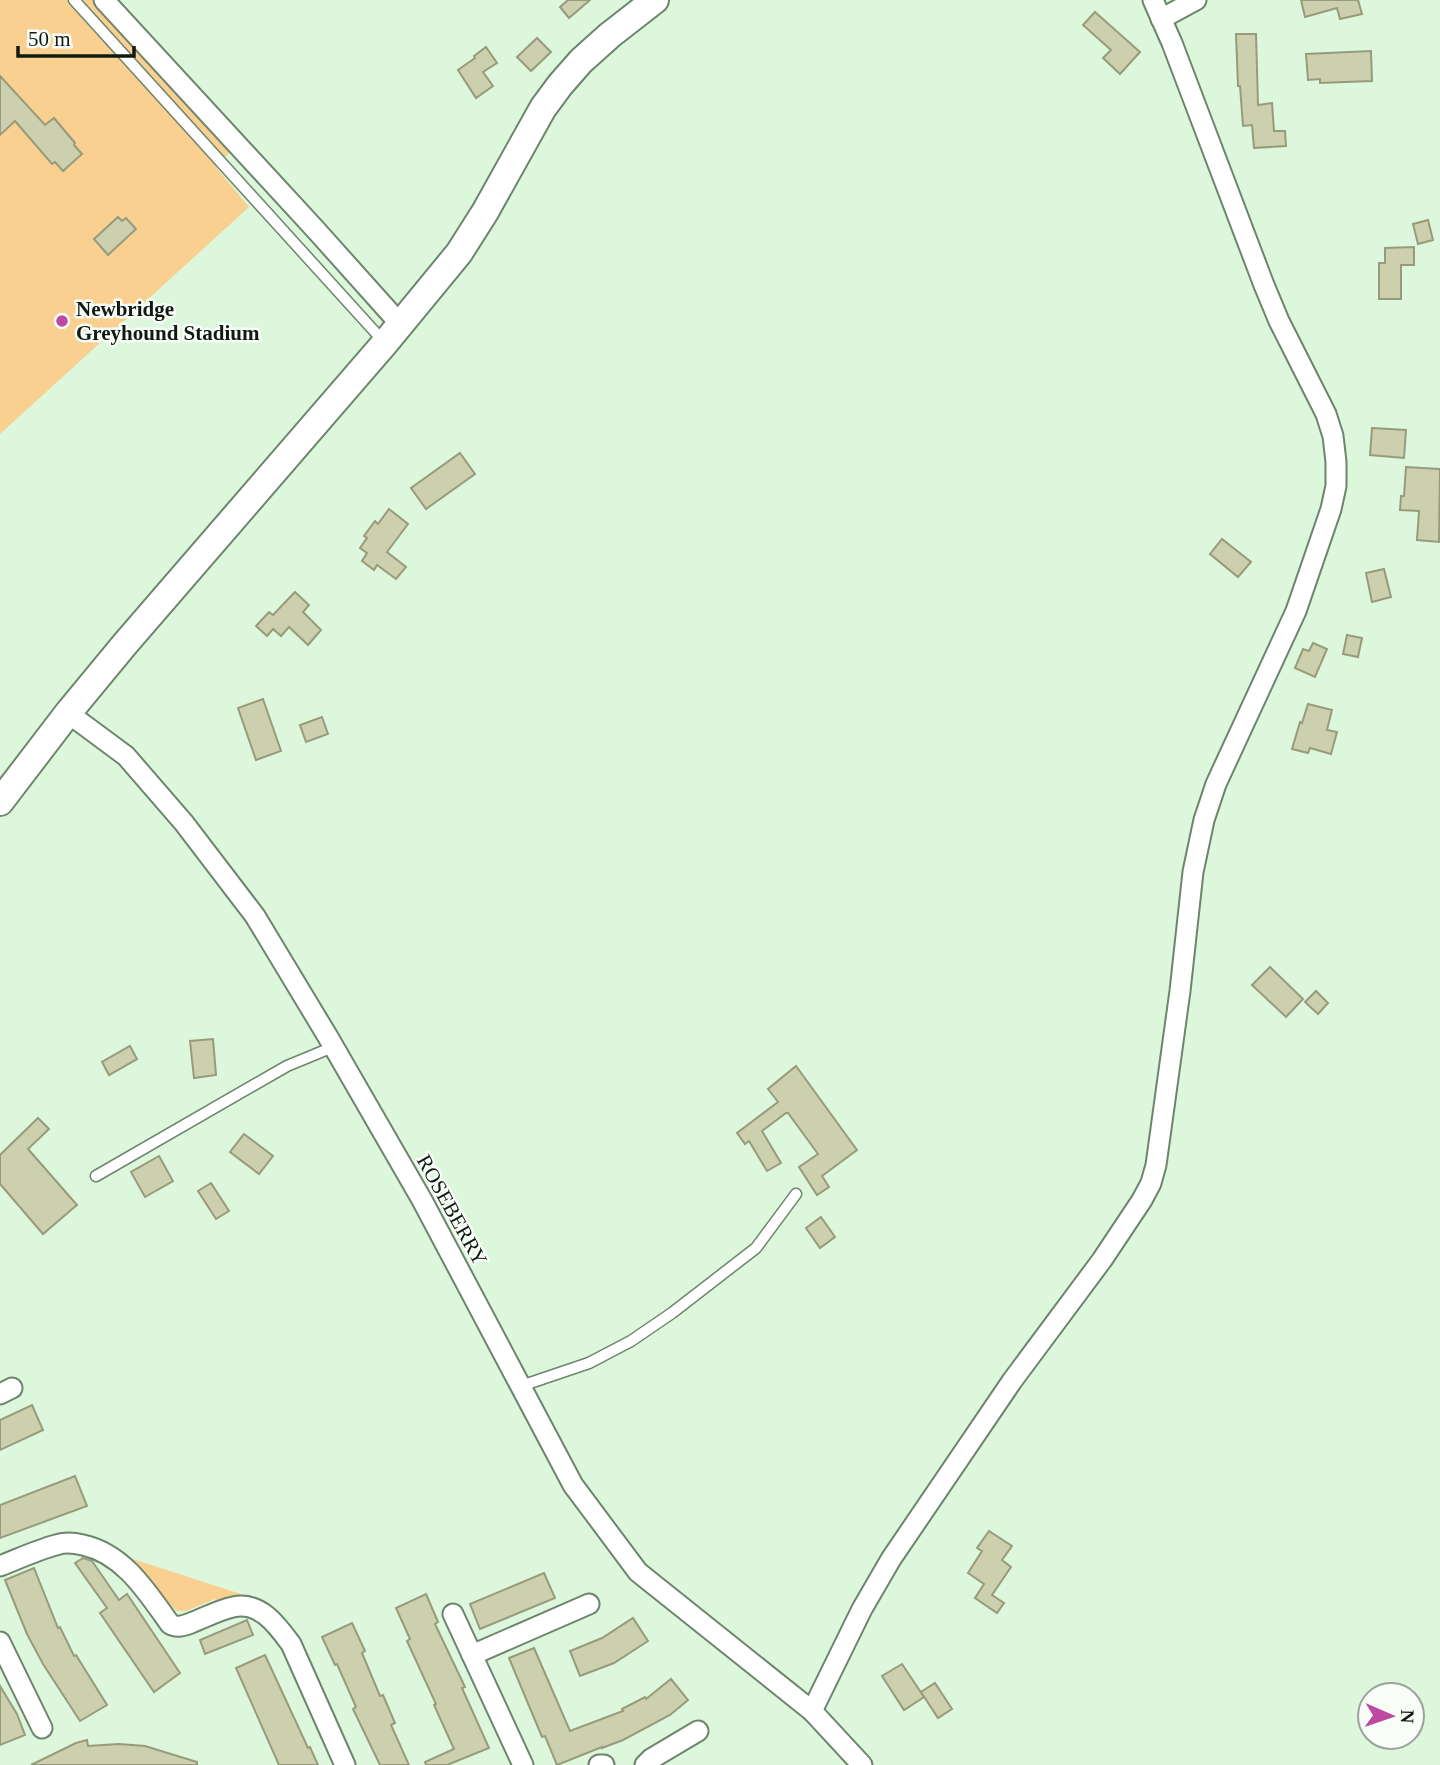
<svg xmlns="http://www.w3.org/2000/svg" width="1440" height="1765" font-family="Georgia,serif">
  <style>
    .green { fill: #f9d090 }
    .building { fill: #cdd0ae; stroke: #989b7b; stroke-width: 2 }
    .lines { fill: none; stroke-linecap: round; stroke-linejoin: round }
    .lane-casing { stroke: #6d856d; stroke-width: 13 }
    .street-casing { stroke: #6d856d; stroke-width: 23 }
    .secondary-casing { stroke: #6d856d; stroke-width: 30 }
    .lane { stroke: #fff; stroke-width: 10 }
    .street { stroke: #fff; stroke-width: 19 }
    .secondary { stroke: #fff; stroke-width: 26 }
    .poi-dot { fill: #bf49a1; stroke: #f8fdf8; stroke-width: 2.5 }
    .labels { text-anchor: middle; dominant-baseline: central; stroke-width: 5; stroke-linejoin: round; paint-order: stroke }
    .poi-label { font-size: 21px; font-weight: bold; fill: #111a11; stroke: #f8fdf8; text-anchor: start }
    .street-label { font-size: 21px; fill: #111a11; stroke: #f8fdf8 }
  </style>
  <rect width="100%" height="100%" fill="#dcf7dc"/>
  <g class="green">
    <polygon points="0,0 95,0 231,151 216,167 249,207 0,434"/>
    <polygon points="133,1559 253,1598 238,1598 217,1601 215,1599 186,1611 177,1611 171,1606"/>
  </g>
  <g class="building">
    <polygon points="568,0 590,0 569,18 560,7"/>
    <polygon points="1301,0 1358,0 1362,14 1340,19 1337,8 1305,17"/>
    <polygon points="1095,12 1140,52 1120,74 1103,58 1111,50 1083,25"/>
    <polygon points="1236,34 1256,34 1258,105 1272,103 1274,131 1285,131 1286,146 1254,148 1252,125 1243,126 1240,86 1238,86"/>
    <polygon points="537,38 551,52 531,71 517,57"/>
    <polygon points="486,47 497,63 483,72 493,86 476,98 458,70 475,58 474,56"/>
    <polygon points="1371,51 1372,81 1320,83 1320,79 1308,80 1306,54"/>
    <polygon points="0,76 45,125 54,118 75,143 74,145 82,154 63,171 55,162 52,164 15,121 0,135"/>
    <polygon points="118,217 122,221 126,218 136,229 108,255 94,239"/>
    <polygon points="1428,220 1433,240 1418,244 1413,224"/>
    <polygon points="1414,247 1414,265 1401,265 1401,299 1379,299 1379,263 1385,263 1385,248"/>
    <polygon points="1372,428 1406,430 1404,458 1370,455"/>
    <polygon points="460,453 475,474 426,509 411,488"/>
    <polygon points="1406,467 1440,469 1439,542 1417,540 1419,511 1400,510 1401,496 1404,496"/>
    <polygon points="389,509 408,524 387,552 406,567 396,579 377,565 374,570 362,561 367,553 360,548 367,538 364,536 375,521 378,524"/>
    <polygon points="1222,539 1251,562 1238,577 1210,554"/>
    <polygon points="1384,569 1391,597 1372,602 1366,573"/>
    <polygon points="295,592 309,605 303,612 321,630 308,645 289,627 281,636 273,629 267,636 256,626 269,612 273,615"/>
    <polygon points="1347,635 1362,638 1358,657 1343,654"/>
    <polygon points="1313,643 1327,649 1315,677 1295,668 1303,649 1309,651"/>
    <polygon points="263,699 281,751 256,760 238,708"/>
    <polygon points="1308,704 1332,710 1327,730 1337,732 1331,754 1310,748 1308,753 1292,749 1300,722 1302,723"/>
    <polygon points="322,717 328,734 306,742 300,725"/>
    <polygon points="1270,967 1303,999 1286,1017 1252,985"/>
    <polygon points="1316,991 1328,1003 1318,1014 1305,1002"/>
    <polygon points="213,1039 216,1075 194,1078 190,1041"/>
    <polygon points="130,1046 137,1059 109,1075 102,1062"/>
    <polygon points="796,1066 857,1150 822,1176 829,1187 817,1195 799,1167 818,1154 788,1113 786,1113 762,1131 781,1163 767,1171 749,1141 745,1144 737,1133 778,1102 768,1089"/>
    <polygon points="38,1118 49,1129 28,1149 77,1205 43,1234 0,1184 0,1155"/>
    <polygon points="244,1134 273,1156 259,1174 230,1152"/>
    <polygon points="159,1156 173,1181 145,1197 131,1172"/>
    <polygon points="211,1183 229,1211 216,1219 198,1191"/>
    <polygon points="821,1217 835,1237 820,1248 806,1228"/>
    <polygon points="32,1405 43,1430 0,1450 0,1420"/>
    <polygon points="75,1476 87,1506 0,1538 0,1505"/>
    <polygon points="989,1531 1012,1546 1002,1560 1011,1567 992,1595 1004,1603 997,1613 975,1598 984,1584 968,1573 982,1551 977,1548"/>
    <polygon points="83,1558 92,1561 119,1600 127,1594 180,1673 154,1692 100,1613 107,1608 75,1563"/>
    <polygon points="34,1568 58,1628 60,1627 74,1656 76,1655 107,1705 80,1721 43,1664 27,1634 5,1580"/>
    <polygon points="544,1573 555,1598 480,1629 470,1604"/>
    <polygon points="426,1594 438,1622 435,1624 465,1687 462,1688 489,1748 447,1765 426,1765 425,1762 454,1749 434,1705 436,1704 407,1641 410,1639 396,1608"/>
    <polygon points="633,1618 648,1641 614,1663 580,1676 570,1651 602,1638"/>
    <polygon points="247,1620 253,1635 205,1654 200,1640"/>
    <polygon points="352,1623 365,1651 362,1653 380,1696 383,1695 395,1723 391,1725 409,1765 380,1765 353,1709 356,1707 337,1664 335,1665 322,1637"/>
    <polygon points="534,1648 570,1731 623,1711 622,1709 645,1697 646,1699 671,1679 688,1700 670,1715 623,1740 602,1748 602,1747 557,1765 545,1736 542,1737 509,1658"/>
    <polygon points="265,1655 308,1748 310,1747 318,1765 279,1765 236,1668"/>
    <polygon points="902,1664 924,1697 904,1710 882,1676"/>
    <polygon points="935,1683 952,1709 938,1718 921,1692"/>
    <polygon points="0,1686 17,1714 25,1735 0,1745"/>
    <polygon points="87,1740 88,1746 119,1744 145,1746 197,1762 197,1765 31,1765 76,1743"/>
  </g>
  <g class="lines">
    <g class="lane-casing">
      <g id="lane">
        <polyline points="74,0 385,343"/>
        <polyline points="96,1176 287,1066 333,1047"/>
        <polyline points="521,1386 589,1363 631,1341 672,1313 756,1248 796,1194"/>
      </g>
    </g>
    <g class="street-casing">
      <g id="street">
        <polyline points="104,0 315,229 401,325"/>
        <polyline points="1161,19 1196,0"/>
        <polyline points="68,713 126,756 184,823 255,916 328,1037 422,1200 573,1485 638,1572 812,1711 862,1765"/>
        <polyline points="0,1394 12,1388"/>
        <path d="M0,1566C18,1559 37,1550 56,1545C64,1542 75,1543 83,1545C124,1554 147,1592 170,1624C177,1628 183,1626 191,1623C204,1618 219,1610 233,1607C260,1601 277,1625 291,1644L345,1765"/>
        <polyline points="453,1614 523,1765"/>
        <polyline points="0,1642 42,1728"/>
        <polyline points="472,1655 589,1604"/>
        <polyline points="812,1711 862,1609 891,1559 1012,1381 1102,1260 1142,1200 1151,1183 1156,1165 1180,991 1193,872 1204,820 1216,784 1296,611 1331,509 1336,486 1336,462 1333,436 1326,414 1279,321 1264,285 1172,43 1153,0"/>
        <polyline points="599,1765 604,1765"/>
        <polyline points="645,1765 651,1759 698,1731"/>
      </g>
    </g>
    <g class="secondary-casing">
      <polyline id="secondary" points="0,802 68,713 125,644 385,343 459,253 485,212 543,108 560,85 581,61 610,35 655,0"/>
    </g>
    <use href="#lane" class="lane"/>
    <use href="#street" class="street"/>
    <use href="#secondary" class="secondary"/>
  </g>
  <circle class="poi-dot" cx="62" cy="321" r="7"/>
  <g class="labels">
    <g class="poi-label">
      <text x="76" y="309">Newbridge<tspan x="76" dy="24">Greyhound Stadium</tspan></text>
    </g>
    <g class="street-label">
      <text transform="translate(452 1210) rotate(61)">ROSEBERRY</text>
    </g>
  </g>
  <g transform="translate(1391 1716) rotate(92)"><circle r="33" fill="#f8fdf8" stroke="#9ca29c" stroke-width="2"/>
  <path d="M0-5L12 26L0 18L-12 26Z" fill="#bf49a1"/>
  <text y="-10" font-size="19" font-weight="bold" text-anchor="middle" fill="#111a11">N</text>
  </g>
  <path d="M18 46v10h116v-10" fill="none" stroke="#111a11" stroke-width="3.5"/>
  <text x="28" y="46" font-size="21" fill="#111a11" stroke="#f8fdf8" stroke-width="5" paint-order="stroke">50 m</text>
</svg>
